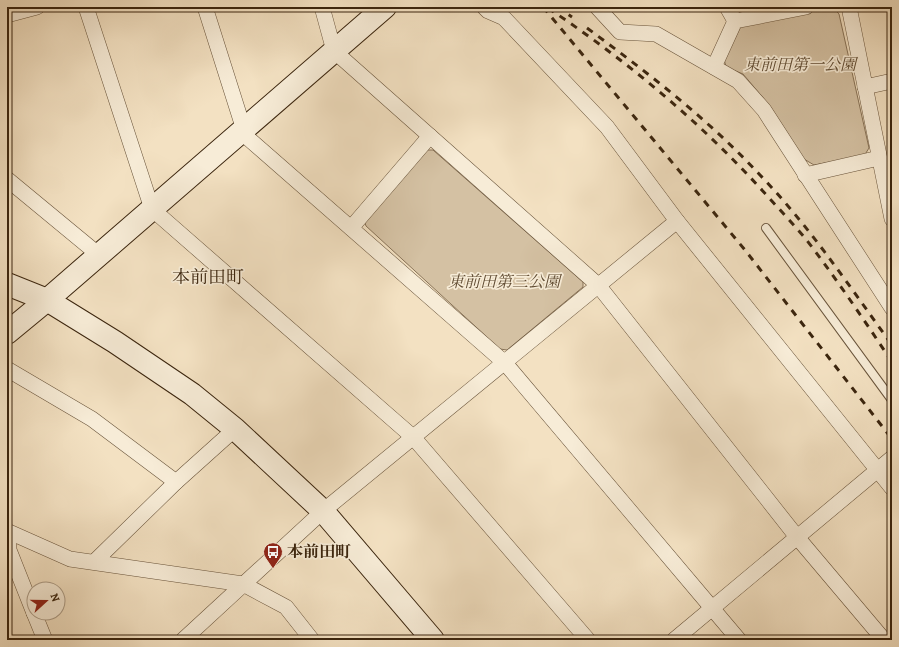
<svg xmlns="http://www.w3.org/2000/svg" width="899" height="647" font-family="Alegreya,'Noto Serif JP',serif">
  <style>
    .green { fill: #d4c1a3; stroke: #887358 }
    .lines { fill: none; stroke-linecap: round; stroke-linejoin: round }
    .lane-casing { stroke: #69543b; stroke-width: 10 }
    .street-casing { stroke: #69543b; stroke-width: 16 }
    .secondary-casing { stroke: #3b250e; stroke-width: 24 }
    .lane { stroke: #f7ecd7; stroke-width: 8 }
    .street { stroke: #f7ecd7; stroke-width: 15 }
    .secondary { stroke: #f7ecd7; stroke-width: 22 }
    .rail { stroke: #3b250e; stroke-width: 3; stroke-dasharray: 7 7; stroke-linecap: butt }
    .labels { text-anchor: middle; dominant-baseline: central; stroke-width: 3.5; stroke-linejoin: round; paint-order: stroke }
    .park-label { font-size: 16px; font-style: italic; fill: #614c33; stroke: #f7ecd7 }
    .poi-label { font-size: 16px; font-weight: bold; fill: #3b250e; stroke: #f7ecd7; text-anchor: start }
    .quarter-label { font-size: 18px; fill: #3b250e; stroke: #f7ecd7 }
  </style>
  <rect width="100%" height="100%" fill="#f3e1c2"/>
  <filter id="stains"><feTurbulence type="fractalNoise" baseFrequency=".005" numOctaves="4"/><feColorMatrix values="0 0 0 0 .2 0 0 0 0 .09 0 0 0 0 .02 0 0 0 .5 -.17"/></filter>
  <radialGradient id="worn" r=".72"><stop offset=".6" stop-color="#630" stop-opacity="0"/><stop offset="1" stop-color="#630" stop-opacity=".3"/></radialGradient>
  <g class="green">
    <polygon points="833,7 839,14 869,148 864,156 814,165 804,159 770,106 743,74 726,67 724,59 741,26"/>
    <polygon points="427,150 433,150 583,282 583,287 507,350 500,349 366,226 364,220"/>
  </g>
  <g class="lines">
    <g class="lane-casing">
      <polyline id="lane" points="766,228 892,400"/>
    </g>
    <g class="street-casing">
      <g id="street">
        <polyline points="86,7 152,209 413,437 588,640"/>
        <polyline points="205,7 244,130"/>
        <polyline points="322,7 334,51 598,285 797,537 884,640"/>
        <polyline points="484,7 488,11 504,18 607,127 677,221"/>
        <polyline points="597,7 620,32 656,34 738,81 764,110 892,308"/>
        <polyline points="727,7 735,21"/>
        <polyline points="849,7 892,219"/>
        <polyline points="7,15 37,7"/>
        <polyline points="714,67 735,21 806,7"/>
        <polyline points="865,87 892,81"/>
        <polyline points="241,132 505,363 739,640"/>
        <polyline points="805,175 879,158"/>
        <polyline points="7,179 99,255"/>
        <polyline points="351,228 430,136"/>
        <polyline points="7,369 92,419 176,482"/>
        <polyline points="7,531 70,559 243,584 286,607 312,640"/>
        <polyline points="8,532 9,550 34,613"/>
        <polyline points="94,562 176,482 235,429"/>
        <polyline points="34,613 45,640"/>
        <polyline points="183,640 323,511 677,221 892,488"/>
        <polyline points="674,640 892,458"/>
      </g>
    </g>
    <g class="secondary-casing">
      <g id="secondary">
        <polyline points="7,284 47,300 115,342 192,394 235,429 323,511 433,640"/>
        <polyline points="7,333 47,300 385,7"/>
      </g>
    </g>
    <use href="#lane" class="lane"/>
    <use href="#street" class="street"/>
    <use href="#secondary" class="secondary"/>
    <g class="rail">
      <polyline points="543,7 745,250 892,439"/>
      <polyline points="557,7 572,17"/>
      <path d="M548,8C630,63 705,126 770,199C782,212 794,225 805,238C836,278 864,320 892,362"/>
      <path d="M587,28C648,73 708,119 760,175C810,227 850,287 892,345"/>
    </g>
  </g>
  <defs>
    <g id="bus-pin" transform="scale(1)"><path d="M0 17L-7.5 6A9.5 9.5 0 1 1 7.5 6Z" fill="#8f2418" stroke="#f7ecd7"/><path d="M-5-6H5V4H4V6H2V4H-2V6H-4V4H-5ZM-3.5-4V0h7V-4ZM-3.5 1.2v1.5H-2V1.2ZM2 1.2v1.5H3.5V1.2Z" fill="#fff"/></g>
  </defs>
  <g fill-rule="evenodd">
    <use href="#bus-pin" x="273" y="552"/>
  </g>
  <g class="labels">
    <g class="park-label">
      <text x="800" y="65">東前田第一公園</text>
      <text x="504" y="282">東前田第三公園</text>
    </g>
    <g class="poi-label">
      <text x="287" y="552">本前田町</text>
    </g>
    <g class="quarter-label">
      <text x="208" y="277">本前田町</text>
    </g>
  </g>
  <rect width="899" height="647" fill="none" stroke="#f3e1c2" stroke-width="24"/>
  <rect x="8" y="8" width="883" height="631" fill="none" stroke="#3b250e" stroke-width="2"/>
  <rect x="12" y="12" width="875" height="623" fill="none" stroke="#3b250e"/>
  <g transform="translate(46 601) rotate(69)"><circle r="19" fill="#f7ecd7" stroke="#ac9c87"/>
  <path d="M0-3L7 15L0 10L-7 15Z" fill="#8f2418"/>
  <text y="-6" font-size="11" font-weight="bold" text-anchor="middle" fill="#3b250e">N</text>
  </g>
  <rect width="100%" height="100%" filter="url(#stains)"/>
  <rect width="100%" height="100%" fill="url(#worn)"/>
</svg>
